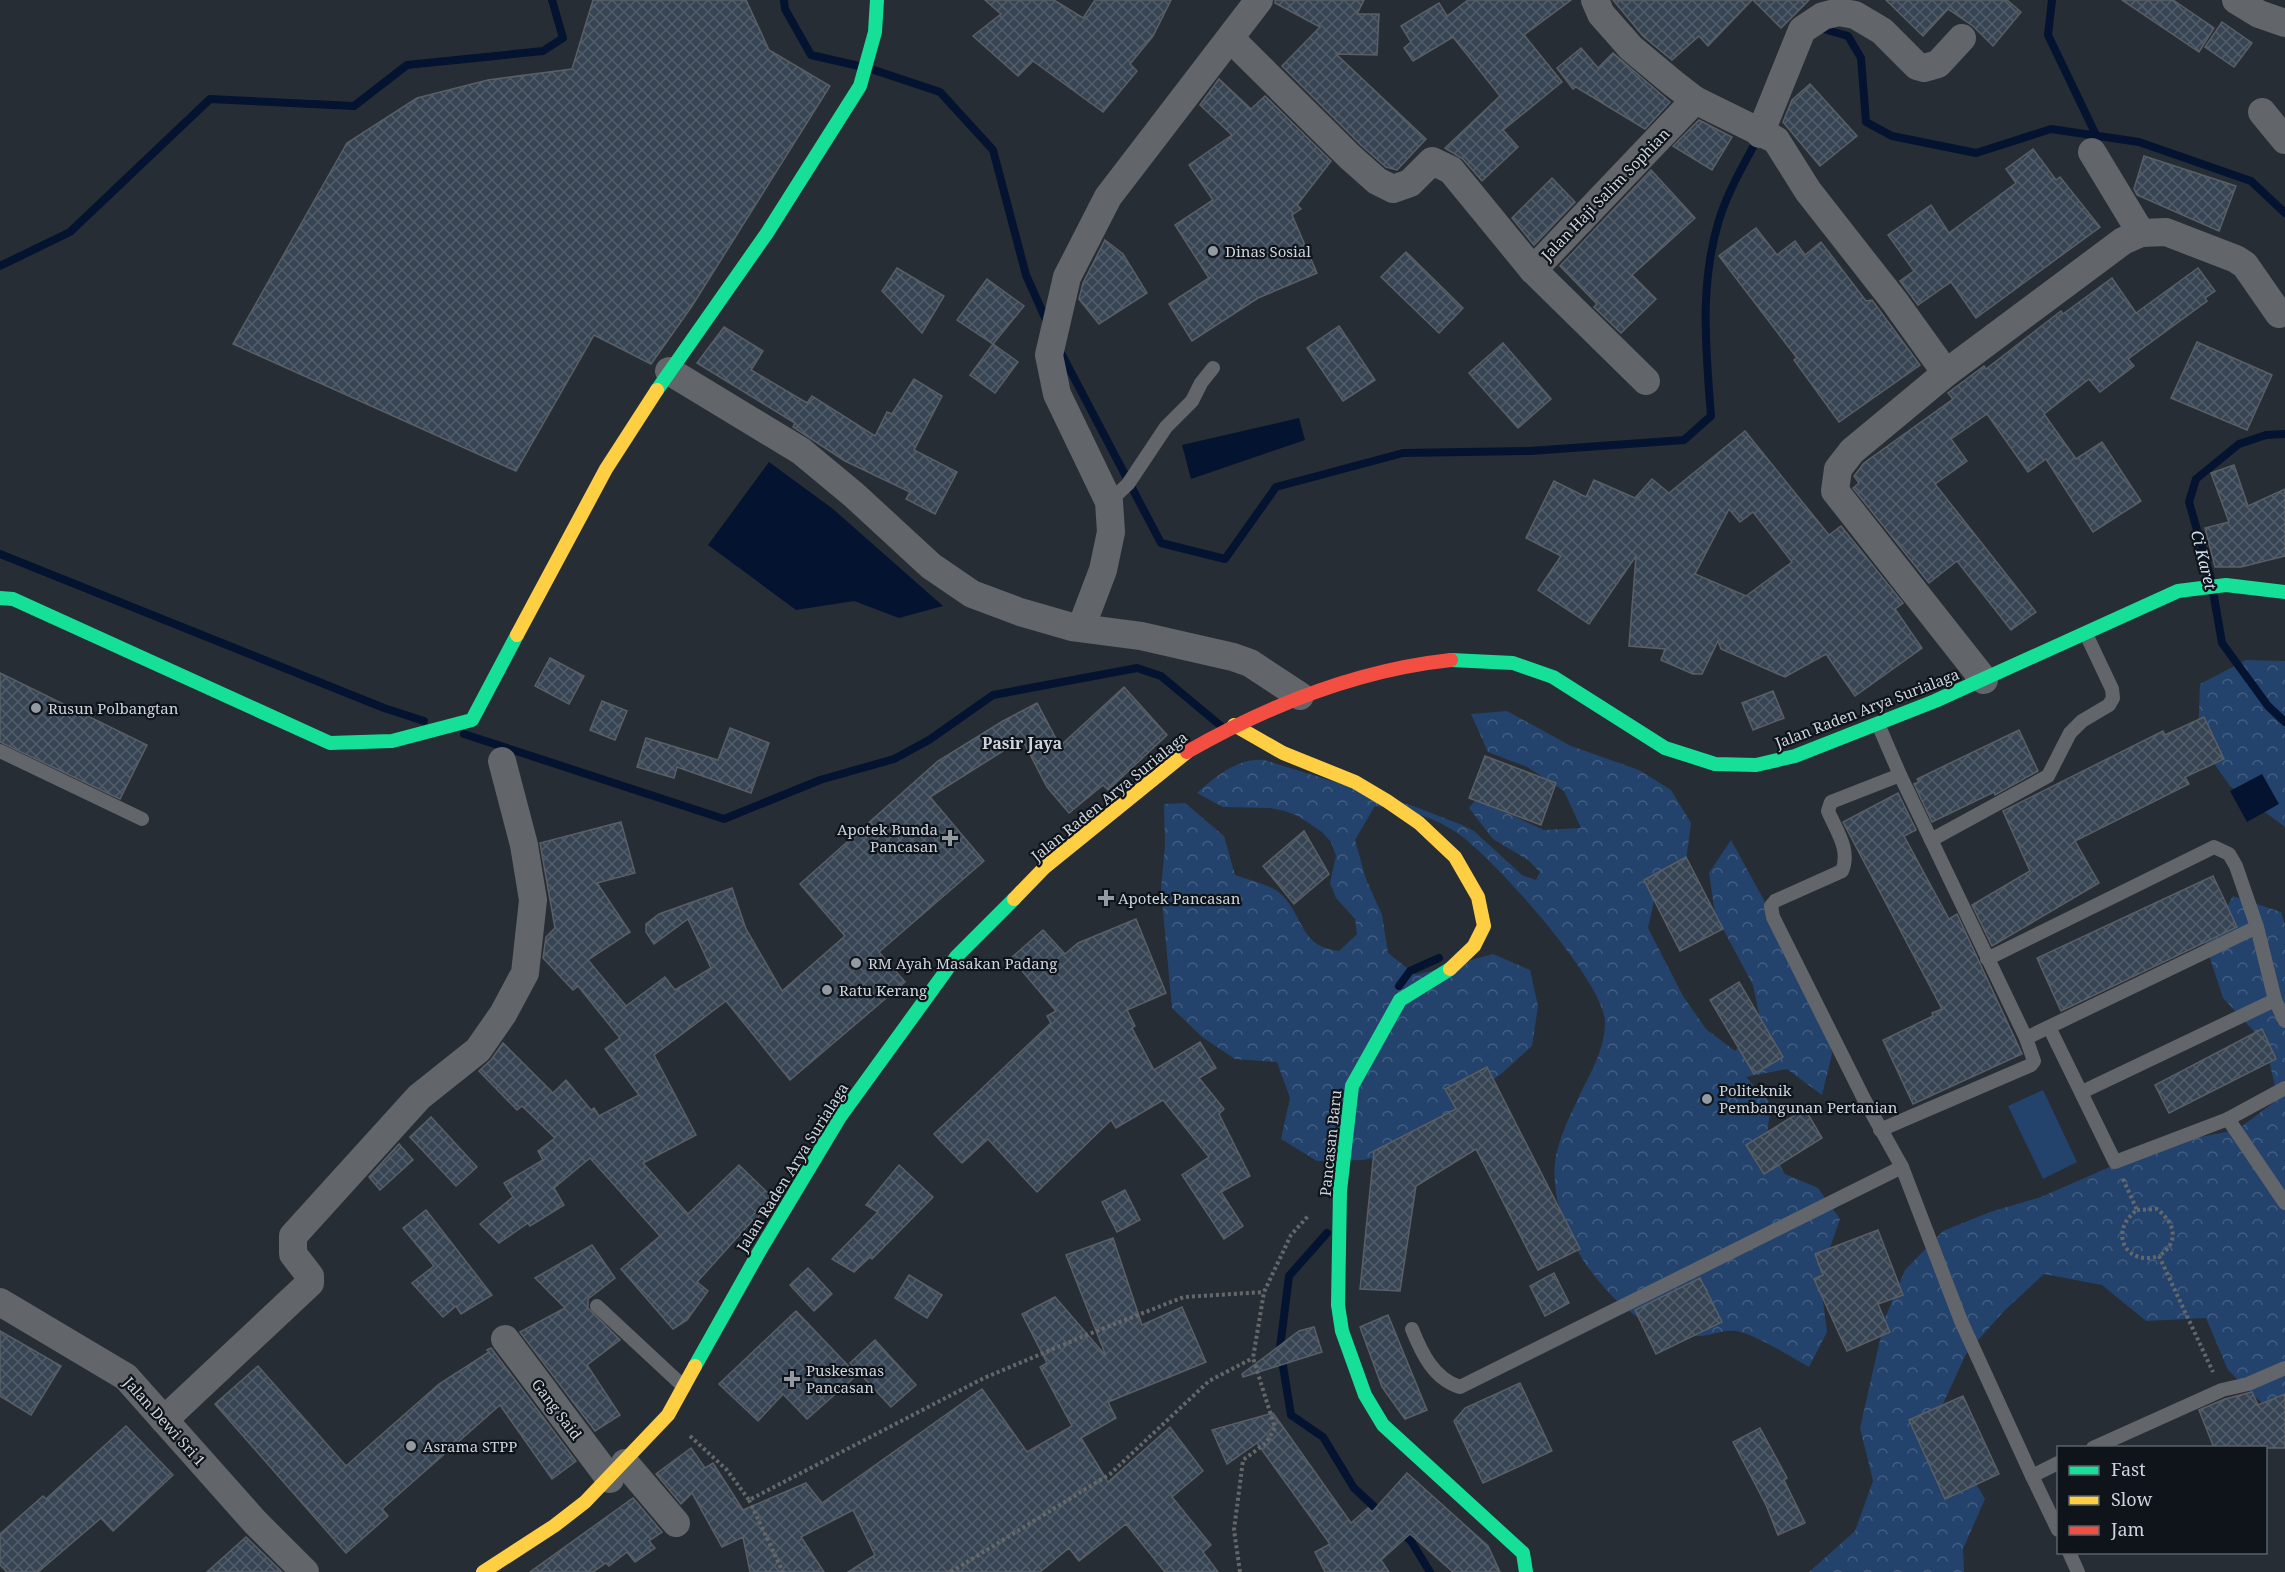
<svg xmlns="http://www.w3.org/2000/svg" width="2285" height="1572" font-family="'Noto Serif',serif">
  <style>
    .forest { fill: url(#forest-crowns) }
    .pitch { fill: #23436c }
    .water { fill: #041430 }
    .lines { fill: none; stroke-linecap: round; stroke-linejoin: round }
    .stream { stroke: #041430; stroke-width: 8 }
    .building { fill: url(#building-cross-hatch); stroke: #5a5f66; stroke-width: 1.5; fill-rule: evenodd }
    .path { stroke: #65686b; stroke-width: 4; stroke-dasharray: 3 3; stroke-linecap: butt }
    .lane { stroke: #62656a; stroke-width: 14 }
    .street { stroke: #62656a; stroke-width: 28 }
    .fast { stroke: #16e098; stroke-width: 14 }
    .slow { stroke: #ffcf43; stroke-width: 14 }
    .jam { stroke: #f24e42; stroke-width: 14 }
    .poi-dot { fill: #949aa2; stroke: #0f141a; stroke-width: 2 }
    .labels { text-anchor: middle; dominant-baseline: central; stroke-width: 4.5; stroke-linejoin: round; paint-order: stroke }
    .street-label { font-size: 15px; fill: #ced4dd; stroke: #0f141a }
    .poi-label { font-size: 15px; fill: #ced4dd; stroke: #0f141a; text-anchor: start }
    .water-label { font-size: 16px; font-style: italic; fill: #d1def0; stroke: #0f141a }
    .neighbourhood-label { font-size: 16px; font-weight: bold; fill: #ced4dd; stroke: #0f141a }
  </style>
  <defs>
    <pattern id="forest-crowns" width="20" height="18" patternUnits="userSpaceOnUse" patternTransform="scale(1.5)"><rect width="20" height="18" fill="#23436c"/><path d="M2 6a3 3 0 1 1 6 0M12 15a3 3 0 1 1 6 0" fill="none" stroke="#425d81"/></pattern>
    <pattern id="building-cross-hatch" width="8" height="8" patternUnits="userSpaceOnUse" patternTransform="scale(1.5)"><rect width="8" height="8" fill="#374453"/><path d="M0 0l8 8M0 8l8-8" fill="none" stroke="#535e6b"/></pattern>
  </defs>
  <rect width="100%" height="100%" fill="#272d34"/>
  <g class="forest">
    <polygon points="2246,660 2285,661 2285,827 2230,786 2198,741 2200,684"/>
    <path d="M1507,711L1571,746L1639,770L1671,790L1691,823L1686,861L1657,888L1648,928L1683,996L1706,1029L1735,1051L1761,1024L1753,985L1715,914L1709,873L1731,840L1828,1017L1832,1054L1822,1095L1787,1069L1746,1077L1771,1104L1766,1142L1785,1174L1818,1188L1840,1219L1827,1256L1822,1294L1827,1332L1809,1367C1791,1357 1755,1334 1736,1331C1723,1329 1708,1337 1695,1336C1653,1335 1618,1307 1594,1275C1570,1245 1551,1201 1555,1162C1558,1138 1572,1112 1582,1090C1593,1069 1605,1047 1605,1022C1605,982 1490,854 1456,832C1428,814 1407,811 1375,806L1355,840L1366,879L1382,915L1388,953L1416,975L1493,954L1530,970L1538,1006L1532,1046L1501,1074L1467,1098L1404,1152L1363,1160L1317,1161L1281,1139L1290,1098L1277,1062L1235,1059L1202,1037L1172,1008L1161,889L1165,846L1164,804L1185,803L1224,836L1235,875C1250,881 1271,884 1282,895C1304,917 1300,947 1339,951L1357,934L1355,919L1336,898L1330,883L1336,856L1331,842L1322,832L1298,816L1285,811L1270,808L1223,807L1197,793C1216,776 1237,758 1264,760L1413,806L1462,825L1474,831L1522,875L1536,880L1540,872L1528,860L1493,839L1469,808L1476,799L1544,830L1581,828L1564,791L1527,767L1488,752L1471,714Z"/>
    <polygon points="2233,896 2281,912 2285,925 2285,1418 2270,1411 2228,1370 2206,1318 2146,1321 2102,1285 2044,1274 2003,1312 1966,1354 1942,1406 1959,1455 1985,1499 1963,1549 1964,1572 1809,1572 1855,1531 1873,1481 1860,1428 1885,1318 1905,1270 1943,1231 1990,1212 2041,1197 2137,1155 2184,1140 2237,1130 2278,1099 2265,1043 2223,998 2205,943"/>
  </g>
  <polygon class="pitch" points="2043,1090 2077,1162 2043,1179 2008,1106"/>
  <g class="water">
    <polygon points="1299,418 1305,440 1191,479 1182,445"/>
    <polygon points="769,462 833,509 943,606 899,618 854,601 796,610 708,545"/>
    <polygon points="2262,774 2279,804 2247,822 2230,791"/>
  </g>
  <g class="lines">
    <g class="stream">
      <polyline points="784,0 785,9 811,55 859,66"/>
      <polyline points="2052,0 2048,35 2096,135"/>
      <polyline points="1820,28 1848,36 1861,58 1866,122 1892,136 1976,153 2051,129 2139,142 2251,181 2285,213"/>
      <polyline points="871,69 940,92 993,150 1026,275 1047,322"/>
      <polyline points="0,266 70,232 210,99 354,106 407,65 543,51 563,38 552,0"/>
      <path d="M1061,353L1161,543L1225,559L1276,487L1403,453L1530,451L1684,440L1711,416C1706,350 1699,285 1719,220C1728,191 1744,164 1758,138"/>
      <polyline points="0,554 384,708 424,721"/>
      <polyline points="2211,579 2189,502 2196,479 2239,444 2266,435 2285,434"/>
      <polyline points="2213,591 2222,643 2268,706 2285,722"/>
      <polyline points="464,734 724,819 820,780 894,759 929,740 993,695 1137,668 1161,676 1221,726"/>
      <polyline points="1399,986 1410,971 1439,958"/>
      <polyline points="1327,1233 1289,1276 1280,1348 1291,1415 1323,1437 1354,1488 1383,1515"/>
      <polyline points="1399,1530 1411,1541 1430,1572"/>
    </g>
  </g>
  <g class="building">
    <polygon points="593,0 746,0 769,50 830,86 692,306 651,364 594,335 516,471 233,344 347,143 417,98 488,80 572,69"/>
    <polygon points="985,0 1054,0 1083,18 1095,0 1171,0 1153,36 1130,64 1137,71 1103,112 1033,61 1018,76 973,36 1001,14"/>
    <polygon points="1275,0 1364,0 1357,14 1379,14 1377,55 1336,54 1426,139 1397,170 1386,167 1361,145 1282,66 1320,27 1275,3"/>
    <polygon points="1468,0 1571,0 1524,35 1562,82 1503,130 1518,147 1482,181 1463,159 1445,148 1500,96 1453,37 1413,61 1404,48 1411,42 1401,26 1439,3 1447,16"/>
    <polygon points="1613,0 1752,0 1708,46 1699,36 1672,60 1643,36"/>
    <polygon points="1753,0 1809,0 1781,28"/>
    <polygon points="1886,0 2007,0 2021,12 1993,46 1973,26 1948,9 1923,36"/>
    <polygon points="2122,0 2173,0 2214,28 2199,52"/>
    <polygon points="2222,22 2252,43 2234,67 2205,47"/>
    <polygon points="1581,48 1598,68 1613,53 1670,102 1645,129 1576,87 1573,89 1557,68"/>
    <polygon points="1219,79 1251,109 1265,96 1331,161 1297,205 1301,209 1292,215 1317,273 1258,298 1192,341 1169,304 1209,278 1175,225 1213,200 1189,165 1232,135 1200,105"/>
    <polygon points="1810,84 1857,136 1820,166 1783,122 1792,100"/>
    <polygon points="1699,120 1732,137 1712,170 1673,146"/>
    <polygon points="2033,149 2056,180 2060,177 2100,227 1976,318 1951,282 1918,305 1900,281 1914,271 1888,235 1931,205 1949,233 2016,183 2006,169"/>
    <polygon points="2144,156 2236,186 2219,231 2137,195 2134,189"/>
    <polygon points="1651,170 1695,218 1632,275 1656,299 1621,333 1594,307 1597,304 1560,266"/>
    <polygon points="1552,178 1575,202 1534,245 1512,218"/>
    <polygon points="1756,228 1777,255 1795,241 1805,255 1821,242 1866,301 1872,300 1920,365 1839,422 1794,360 1797,358 1719,256"/>
    <polygon points="1105,240 1123,254 1147,293 1099,324 1079,299 1083,283"/>
    <polygon points="1406,252 1463,308 1439,333 1381,277"/>
    <polygon points="897,268 944,296 922,333 882,291"/>
    <polygon points="2198,268 2215,291 2205,298 2207,301 2128,359 2134,366 2100,392 2089,379 2044,414 2076,459 2102,442 2141,501 2093,532 2046,459 2028,472 1987,414 1951,439 1967,461 1935,484 2036,612 2011,630 1957,561 1929,583 1853,488 1859,483 1854,476 1864,463 1953,399 1948,393 1984,366 1986,369 2061,311 2063,314 2112,278 2136,313"/>
    <polygon points="987,279 1024,306 993,344 957,320"/>
    <polygon points="1339,326 1375,380 1343,401 1307,348"/>
    <polygon points="724,327 763,351 751,370 807,403 812,396 875,436 887,412 892,414 914,379 942,396 914,450 957,472 935,514 906,499 910,492 845,461 793,427 795,423 697,363"/>
    <polygon points="2197,342 2272,375 2247,430 2171,398"/>
    <polygon points="1503,343 1551,399 1518,428 1469,373"/>
    <polygon points="993,344 1018,362 995,393 970,375"/>
    <path d="M1745,431L1829,535L1841,526L1903,603L1895,609L1922,648L1855,696L1826,654L1785,677L1721,649L1718,641L1702,674H1693L1661,660L1665,649L1629,646L1636,556L1589,624L1538,590L1561,556L1526,538L1554,481L1586,497L1594,480L1635,498L1652,479L1669,493ZM1729,509L1740,522L1753,512L1792,562L1746,596L1695,574Z"/>
    <polygon points="2234,465 2248,506 2285,489 2285,556 2241,567 2215,567 2205,528 2229,522 2211,473"/>
    <polygon points="550,658 584,676 569,704 535,686"/>
    <polygon points="0,673 147,745 120,799 0,742"/>
    <polygon points="1124,687 1167,735 1108,790 1103,785 1069,813 1047,787 1022,739 930,797 984,861 879,952 905,982 790,1080 726,1001 654,1055 696,1135 643,1163 688,1214 739,1165 771,1196 756,1221 752,1221 697,1282 708,1291 687,1320 673,1329 621,1269 660,1236 590,1158 554,1188 564,1205 530,1226 528,1223 499,1243 480,1224 513,1197 504,1183 543,1160 538,1151 555,1138 522,1106 517,1110 479,1071 491,1060 503,1043 553,1093 566,1080 591,1110 594,1108 599,1116 639,1095 605,1049 620,1038 578,986 573,990 543,958 546,937 555,928 540,843 621,822 635,873 597,883 630,932 588,960 626,1006 665,977 675,990 711,968 688,919 654,944 646,932 646,924 659,914 732,888 746,929 782,991 845,936 800,884 938,761 1003,721 1037,703 1060,746"/>
    <polygon points="1773,691 1784,718 1753,730 1742,703"/>
    <polygon points="602,701 627,711 615,740 590,730"/>
    <polygon points="2204,717 2224,759 2185,777 2189,784 2075,841 2099,883 1992,946 1972,905 2030,871 2003,811 2163,731 2165,735"/>
    <polygon points="730,728 769,743 751,793 677,767 674,778 637,767 646,738 718,760"/>
    <polygon points="2019,730 2038,771 1995,795 1994,792 1932,822 1914,784 1919,782 1917,779"/>
    <polygon points="1485,756 1556,783 1541,825 1469,798"/>
    <polygon points="1898,793 1916,830 1904,836 1949,919 1957,914 2022,1054 1913,1104 1883,1040 1933,1016 1932,1013 1942,1009 1843,822"/>
    <polygon points="1304,831 1329,874 1294,904 1263,866"/>
    <polygon points="1686,857 1723,929 1680,951 1644,880"/>
    <polygon points="2213,876 2237,927 2061,1011 2037,958"/>
    <polygon points="1136,919 1166,993 1127,1010 1135,1026 1132,1028 1154,1070 1200,1042 1216,1068 1199,1078 1224,1109 1219,1114 1250,1176 1221,1192 1243,1226 1224,1239 1182,1175 1209,1157 1163,1100 1116,1128 1111,1120 1037,1192 988,1139 962,1163 934,1134 1051,1023 1047,1016 1056,1011 1011,958 1043,930 1065,954 1078,943"/>
    <polygon points="1739,982 1783,1057 1754,1074 1710,1000"/>
    <polygon points="2262,1029 2276,1059 2169,1113 2155,1085"/>
    <polygon points="1487,1067 1580,1249 1538,1270 1476,1149 1416,1186 1400,1291 1360,1289 1374,1151 1456,1109 1445,1089"/>
    <polygon points="1805,1109 1822,1138 1764,1174 1746,1145"/>
    <polygon points="431,1117 477,1167 456,1186 410,1137"/>
    <polygon points="399,1144 413,1160 380,1190 369,1177"/>
    <polygon points="899,1165 933,1197 872,1259 870,1257 854,1272 832,1259 878,1212 866,1205"/>
    <polygon points="1125,1190 1140,1220 1117,1232 1102,1202"/>
    <polygon points="426,1210 492,1295 461,1314 456,1306 443,1317 412,1283 434,1266 403,1228"/>
    <polygon points="1878,1230 1903,1295 1878,1304 1890,1332 1847,1351 1814,1279 1823,1275 1815,1254"/>
    <polygon points="1113,1238 1142,1325 1182,1307 1206,1362 1108,1402 1116,1418 1081,1438 1108,1482 1170,1427 1203,1471 1172,1497 1211,1545 1203,1552 1218,1572 1165,1572 1126,1524 1079,1561 1069,1548 1040,1572 848,1572 875,1555 853,1510 801,1537 824,1572 750,1572 743,1537 722,1547 692,1493 681,1504 656,1474 691,1448 705,1468 713,1463 743,1510 806,1483 822,1503 982,1389 1027,1452 1072,1426 1040,1367 1047,1363 1022,1314 1055,1297 1106,1356 1066,1255"/>
    <polygon points="592,1245 615,1278 588,1299 588,1308 620,1340 587,1365 620,1415 595,1431 520,1332 565,1308 535,1278"/>
    <polygon points="808,1268 832,1294 814,1311 790,1285"/>
    <polygon points="1554,1273 1569,1303 1545,1316 1530,1286"/>
    <polygon points="909,1275 942,1295 927,1318 895,1298"/>
    <polygon points="1700,1278 1722,1322 1656,1354 1635,1310"/>
    <polygon points="796,1311 857,1375 807,1419 783,1394 758,1421 719,1384"/>
    <polygon points="1388,1315 1427,1410 1405,1419 1382,1387 1360,1327"/>
    <polygon points="1314,1327 1322,1352 1243,1377 1242,1374 1299,1331"/>
    <polygon points="0,1331 61,1366 31,1415 0,1396"/>
    <polygon points="875,1340 916,1385 891,1407 850,1363"/>
    <polygon points="491,1348 576,1461 552,1479 500,1405 382,1509 388,1516 346,1553 215,1404 258,1366 346,1466 439,1384 489,1352 487,1350"/>
    <polygon points="1520,1383 1552,1451 1483,1483 1454,1421 1465,1408"/>
    <polygon points="2252,1392 2258,1405 2285,1394 2285,1448 2214,1448 2199,1410 2225,1399"/>
    <polygon points="1963,1396 1999,1474 1945,1499 1909,1420"/>
    <polygon points="1273,1413 1351,1523 1368,1508 1372,1512 1407,1473 1488,1546 1500,1572 1453,1572 1410,1534 1381,1560 1389,1572 1325,1572 1315,1552 1330,1544 1257,1443 1227,1464 1212,1430"/>
    <polygon points="126,1426 173,1475 113,1531 101,1518 38,1572 7,1572 0,1565 0,1534 43,1496 46,1499"/>
    <polygon points="1760,1428 1787,1478 1784,1480 1805,1523 1778,1535 1766,1505 1733,1442"/>
    <polygon points="633,1498 662,1532 649,1541 655,1548 635,1562 627,1552 609,1566 606,1563 593,1572 530,1572"/>
    <polygon points="246,1537 282,1572 207,1572"/>
  </g>
  <g class="lines">
    <g class="path">
      <path d="M2123,1179L2137,1210C2108,1231 2125,1267 2159,1256L2213,1372"/>
      <path d="M2137,1210L2157,1209C2175,1223 2180,1242 2159,1256"/>
      <polyline points="690,1436 727,1470 749,1500 984,1378 1084,1336 1184,1297 1264,1292"/>
      <polyline points="749,1500 783,1572"/>
      <polyline points="951,1572 1110,1474 1209,1381 1253,1358"/>
      <polyline points="1240,1572 1234,1530 1243,1460 1266,1443 1275,1428 1253,1358 1264,1292 1291,1235 1309,1215"/>
    </g>
    <g class="lane">
      <polyline points="1109,502 1128,484 1166,427 1192,401 1201,383 1213,368"/>
      <polyline points="1878,724 1900,775"/>
      <polyline points="0,751 142,819"/>
      <polyline points="1931,840 2048,776 2070,733 2082,721 2109,705 2113,698 2112,689 2086,634"/>
      <polyline points="1987,959 2214,847 2229,854 2236,866 2257,927 2275,1000 2285,1021"/>
      <polyline points="2050,1029 2115,1162 2228,1119"/>
      <polyline points="2285,1088 2228,1119 2285,1203"/>
      <polyline points="2082,1092 2275,1000"/>
      <polyline points="1880,1130 2031,1065 2034,1061 2026,1038"/>
      <polyline points="597,1306 684,1387"/>
      <path d="M1412,1329C1422,1354 1434,1379 1460,1387L1902,1167"/>
      <polyline points="2093,1448 2222,1390 2248,1384 2285,1368"/>
      <polyline points="2058,1463 2032,1476 2058,1530"/>
      <path d="M2032,1476L1961,1321L1902,1167L1864,1099L1773,917L1771,906L1775,901L1842,871C1851,850 1836,830 1828,811L1831,802L1900,775L2026,1038L2257,927"/>
      <polyline points="2069,1552 2078,1572"/>
    </g>
    <g class="street">
      <polyline points="1595,0 1601,14 1631,48 1673,83 1695,100 1776,140 1808,191 1895,302 1946,373"/>
      <polyline points="2236,0 2259,14 2285,23"/>
      <polyline points="1231,39 1350,157 1377,181 1393,189 1410,183 1432,161 1451,170 1533,270 1695,100"/>
      <polyline points="2262,112 2285,140"/>
      <polyline points="1760,134 1802,30 1823,16 1839,12 1855,15 1882,31 1917,66 1924,68 1938,64 1962,38"/>
      <polyline points="2092,152 2141,233"/>
      <polyline points="1533,270 1646,381"/>
      <polyline points="669,371 801,451 854,495 931,566 972,594 1020,612 1072,627 1141,636 1233,657 1250,663 1300,696"/>
      <polyline points="1081,628 1103,570 1111,532 1109,502 1057,394 1049,355 1067,277 1108,197 1259,0"/>
      <polyline points="1984,680 1835,491 1838,469 1852,451 1946,373 2123,241 2141,233 2166,232 2236,259 2245,265 2279,314"/>
      <polyline points="0,1302 126,1377 255,1522 305,1572"/>
      <polyline points="505,1339 610,1479"/>
      <polyline points="164,1420 310,1283 310,1276 293,1254 293,1236 419,1097 478,1050 503,1014 525,973 533,900 524,845 502,761"/>
      <polyline points="625,1463 676,1523"/>
    </g>
    <g class="fast">
      <polyline points="657,390 767,233 860,86 875,32 877,0"/>
      <polyline points="0,598 13,599 330,743 392,741 472,720 517,635"/>
      <polyline points="1451,660 1513,663 1553,677 1665,748 1715,764 1756,765 1795,756 1935,701 2178,591 2226,585 2285,592"/>
      <polyline points="1450,969 1400,1000 1352,1086 1340,1191 1338,1305 1342,1331 1365,1395 1383,1425 1523,1553 1526,1572"/>
      <polyline points="695,1366 759,1252 840,1117 956,957 1014,899"/>
    </g>
    <g class="slow">
      <polyline points="517,635 606,469 657,390"/>
      <polyline points="1234,725 1283,753 1355,782 1387,801 1419,823 1455,857 1478,897 1484,926 1474,946 1450,969"/>
      <polyline points="1014,899 1045,867 1187,752"/>
      <polyline points="483,1572 554,1526 585,1502 668,1415 695,1366"/>
    </g>
    <path class="jam" d="M1187,752C1269,705 1357,670 1451,660"/>
  </g>
  <g class="poi-dot">
    <circle cx="1213" cy="251" r="6"/>
    <circle cx="36" cy="708" r="6"/>
    <path d="M947 829h6v6h6v6h-6v6h-6v-6h-6v-6h6z"/>
    <path d="M1103 889h6v6h6v6h-6v6h-6v-6h-6v-6h6z"/>
    <circle cx="856" cy="963" r="6"/>
    <circle cx="827" cy="990" r="6"/>
    <circle cx="1707" cy="1099" r="6"/>
    <path d="M789 1370h6v6h6v6h-6v6h-6v-6h-6v-6h6z"/>
    <circle cx="411" cy="1446" r="6"/>
  </g>
  <g class="labels">
    <g class="street-label">
      <text transform="translate(1605 194) rotate(-46)">Jalan Haji Salim Sophian</text>
      <text transform="translate(1867 708) rotate(-21)">Jalan Raden Arya Surialaga</text>
      <text transform="translate(1109 796) rotate(-39)">Jalan Raden Arya Surialaga</text>
      <text transform="translate(1330 1143) rotate(-84)">Pancasan Baru</text>
      <text transform="translate(792 1167) rotate(-58)">Jalan Raden Arya Surialaga</text>
      <text transform="translate(557 1409) rotate(53)">Gang Said</text>
      <text transform="translate(165 1421) rotate(48)">Jalan Dewi Sri 1</text>
    </g>
    <g class="poi-label">
      <text x="1225" y="251">Dinas Sosial</text>
      <text x="48" y="708">Rusun Polbangtan</text>
      <text x="938" y="829" text-anchor="end">Apotek Bunda<tspan x="938" dy="17">Pancasan</tspan></text>
      <text x="1118" y="898">Apotek Pancasan</text>
      <text x="868" y="963">RM Ayah Masakan Padang</text>
      <text x="839" y="990">Ratu Kerang</text>
      <text x="1719" y="1090">Politeknik<tspan x="1719" dy="17">Pembangunan Pertanian</tspan></text>
      <text x="806" y="1370">Puskesmas<tspan x="806" dy="17">Pancasan</tspan></text>
      <text x="423" y="1446">Asrama STPP</text>
    </g>
    <g class="water-label">
      <text transform="translate(2204 560) rotate(76)">Ci Karet</text>
    </g>
    <g class="neighbourhood-label">
      <text x="1022" y="743">Pasir Jaya</text>
    </g>
  </g>
  <rect x="2057" y="1446" width="210" height="108" fill="#0f141a" stroke="#5b6168" stroke-width="1.5"/>
  <rect x="2069" y="1466" width="30" height="9" fill="#16e098" stroke="#5b6168" stroke-width="1.5"/>
  <text x="2111" y="1476" font-size="18" fill="#ced4dd">Fast</text>
  <rect x="2069" y="1496" width="30" height="9" fill="#ffcf43" stroke="#5b6168" stroke-width="1.5"/>
  <text x="2111" y="1506" font-size="18" fill="#ced4dd">Slow</text>
  <rect x="2069" y="1526" width="30" height="9" fill="#f24e42" stroke="#5b6168" stroke-width="1.5"/>
  <text x="2111" y="1536" font-size="18" fill="#ced4dd">Jam</text>
</svg>
